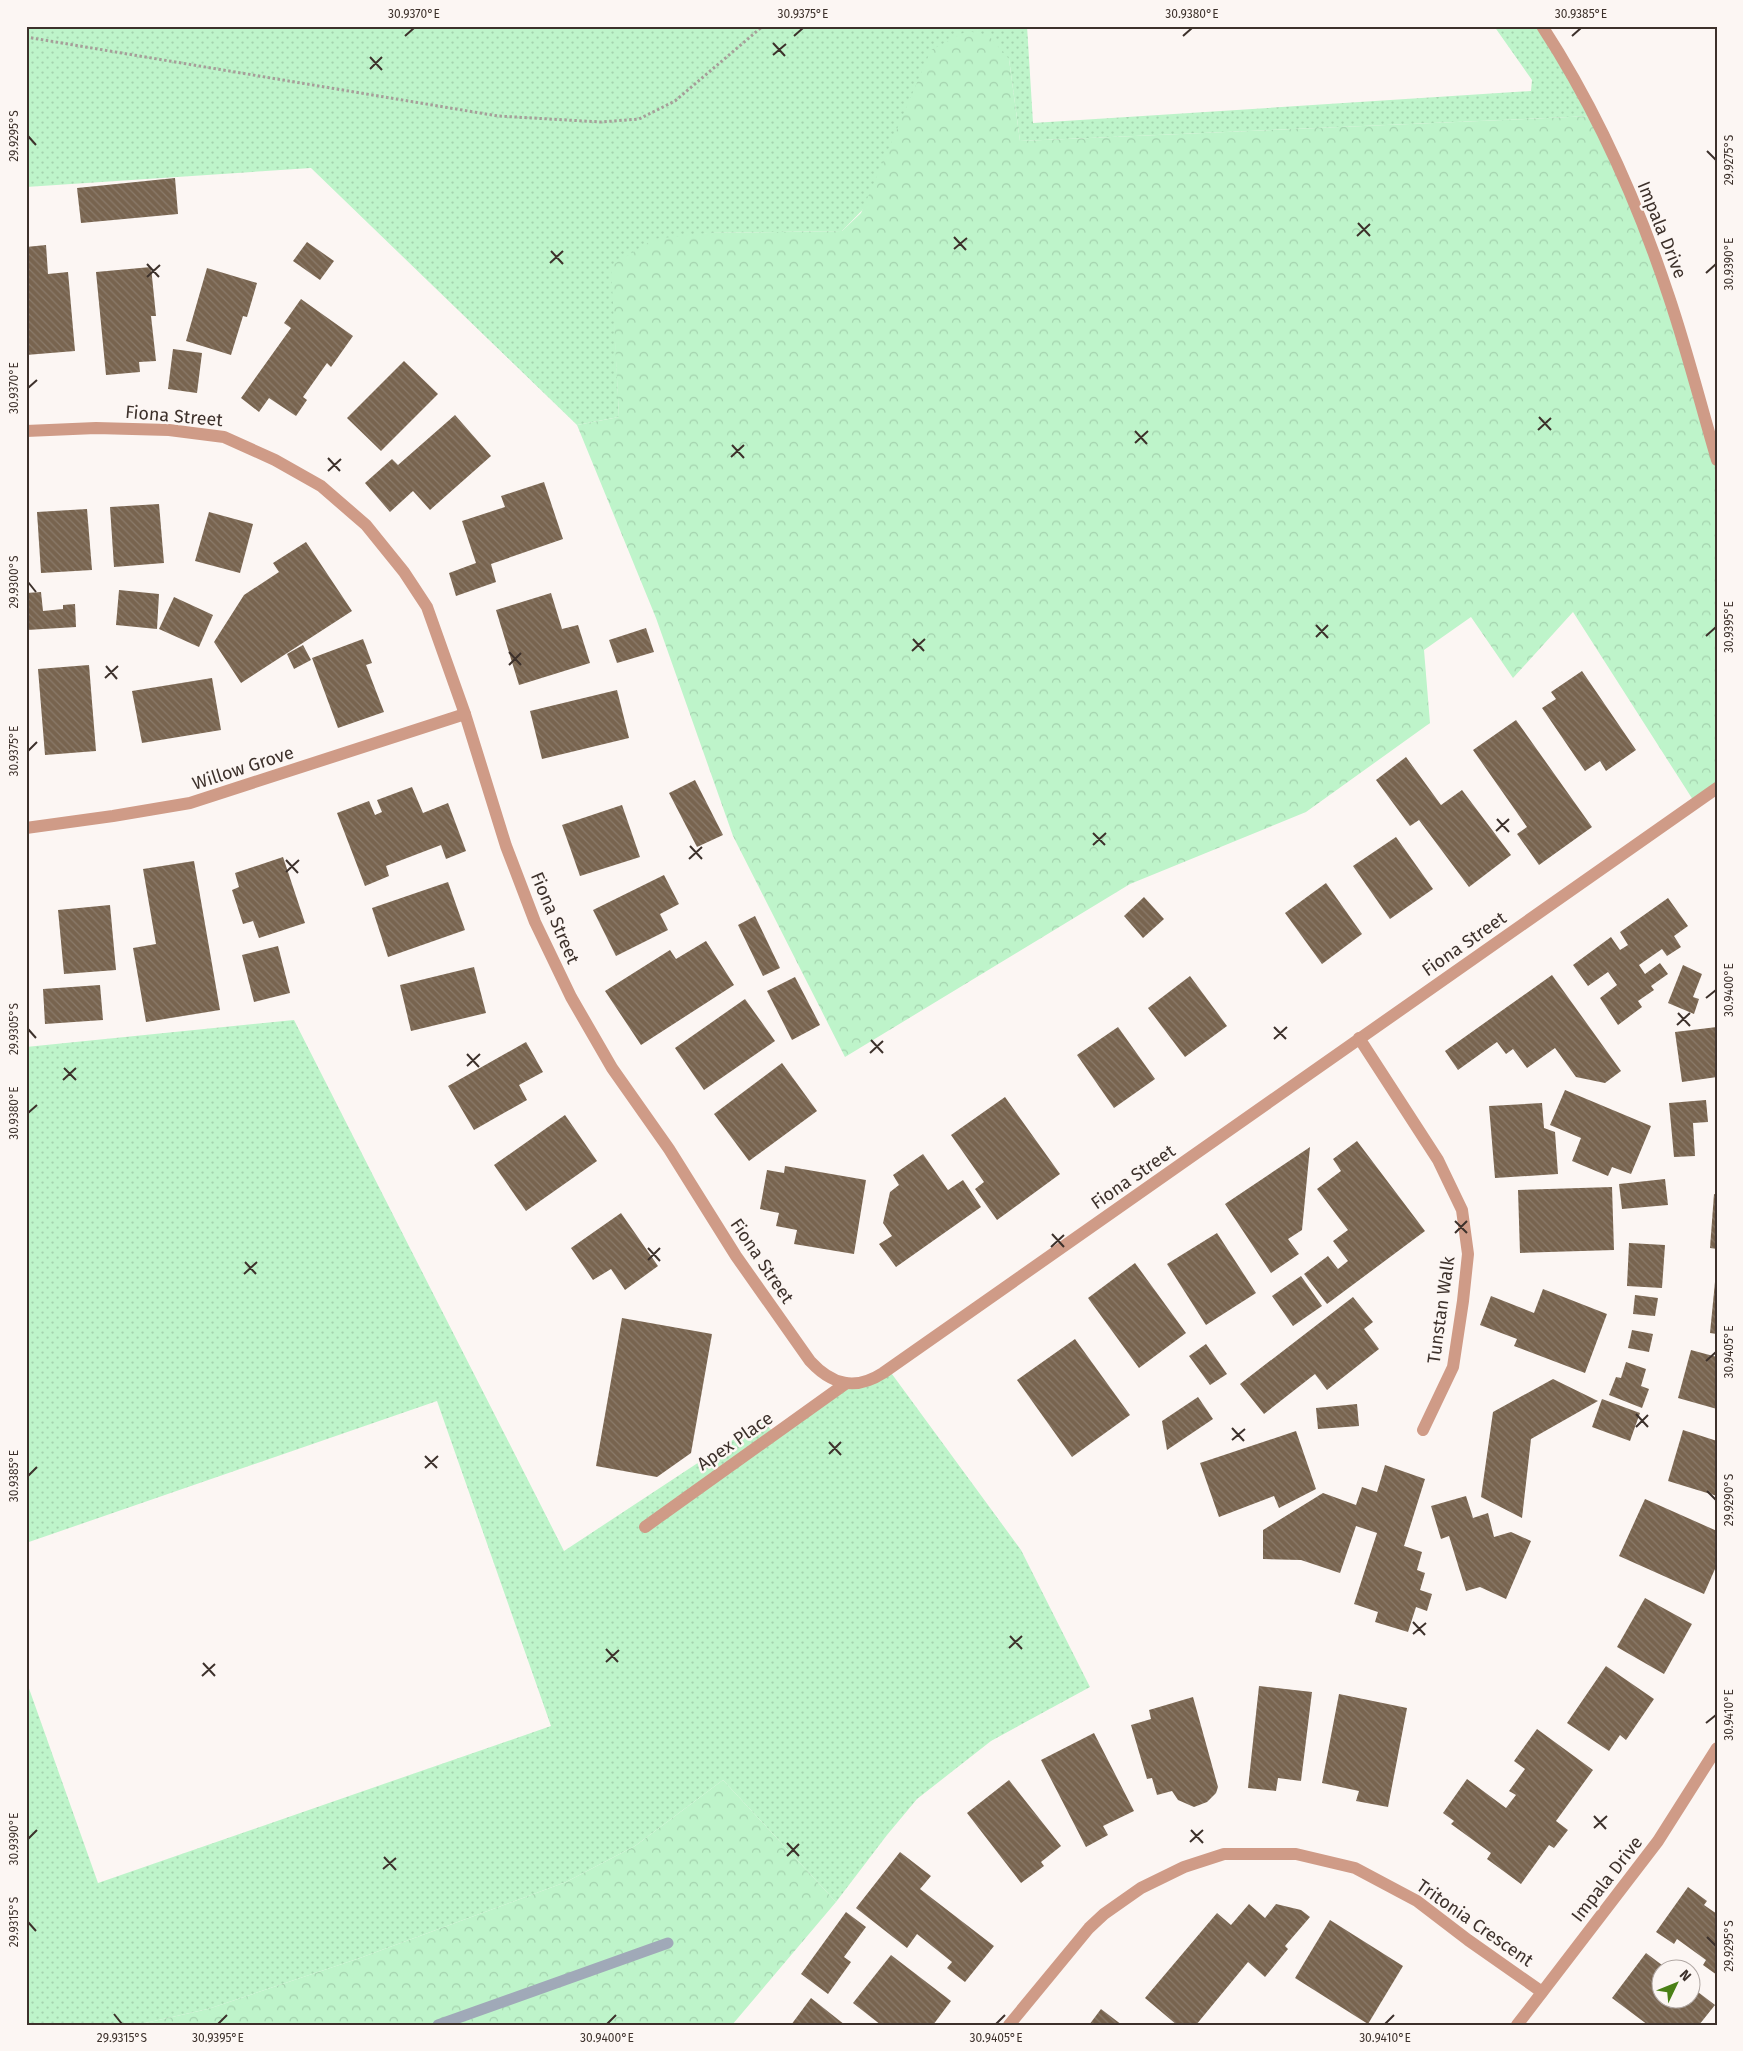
<svg xmlns="http://www.w3.org/2000/svg" width="1743" height="2051" font-family="'Fira Sans',sans-serif">
  <style>
    .grass { fill: url(#grass-dots) }
    .forest { fill: url(#forest-crowns) }
    .lines { fill: none; stroke-linecap: round; stroke-linejoin: round }
    .stream { stroke: #a0a9b8; stroke-width: 11 }
    .building { fill: url(#building-back-hatch) }
    .path { stroke: #a69e99; stroke-width: 3; stroke-dasharray: 2.5 2.5; stroke-linecap: butt }
    .minor { stroke: #cf9b87; stroke-width: 12 }
    .ticks { fill: none; stroke: #3d312b; stroke-width: 2 }
    .labels { text-anchor: middle; dominant-baseline: central; stroke-width: 5; stroke-linejoin: round; paint-order: stroke }
    .street-label { font-size: 18px; fill: #3d312b; stroke: #fcf6f3 }
    .neatline { fill: none; stroke: #3d312b; stroke-width: 2 }
    .ticks-label { font-size: 12px; text-anchor: middle; fill: #3d312b }
  </style>
  <defs>
    <pattern id="grass-dots" width="8" height="8" patternUnits="userSpaceOnUse" patternTransform="scale(1.25)"><rect width="8" height="8" fill="#bef4ca"/><path d="M2 2h.1M6 6h.1" fill="none" stroke="#a4d2ae" stroke-width="1.8" stroke-linecap="round"/></pattern>
    <pattern id="forest-crowns" width="20" height="18" patternUnits="userSpaceOnUse" patternTransform="scale(1.25)"><rect width="20" height="18" fill="#bef4ca"/><path d="M2 6a3 3 0 1 1 6 0M12 15a3 3 0 1 1 6 0" fill="none" stroke="#a4d2ae"/></pattern>
    <pattern id="building-back-hatch" width="6" height="6" patternUnits="userSpaceOnUse" patternTransform="scale(1.25)"><rect width="6" height="6" fill="#78644f"/><path d="M-1 5l2 2M0 0l6 6M5-1l2 2" fill="none" stroke="#8b7b6b"/></pattern>
  </defs>
  <rect width="100%" height="100%" fill="#fcf6f3"/>
  <g class="grass">
    <polygon points="26,26 1027,26 1033,123 1531,91 1532,80 1494,26 1541,26 1592,116 1020,141 1009,59 842,231 707,233 612,266 619,417 577,425 311,168 26,187"/>
    <polygon points="294,1020 564,1551 763,1420 773,1432 841,1386 889,1370 1021,1550 1090,1687 991,1741 917,1799 887,1835 836,1902 723,1780 635,1846 566,1882 360,1958 208,2009 136,2025 26,2025 26,1680 98,1883 551,1726 437,1401 26,1543 26,1047"/>
  </g>
  <g class="forest">
    <polygon points="967,31 988,35 1009,59 1020,141 1592,116 1642,230 1717,465 1717,788 1695,803 1573,612 1513,678 1471,617 1424,650 1430,723 1306,812 1130,884 845,1057 733,836 656,618 577,425 619,417 611,266 654,239 707,233 842,231 861,213 931,50"/>
    <polygon points="723,1780 836,1902 732,2025 136,2025 208,2009 360,1958 566,1882 635,1846"/>
  </g>
  <g class="lines">
    <polyline class="stream" points="438,2025 668,1943"/>
  </g>
  <g class="building">
    <polygon points="175,178 178,214 81,223 77,188"/>
    <polygon points="307,242 334,261 320,280 293,261"/>
    <polygon points="46,245 48,274 68,272 75,351 26,355 26,247"/>
    <polygon points="151,267 156,316 151,316 156,361 139,362 140,372 106,375 96,272"/>
    <polygon points="207,268 257,283 247,317 243,316 231,355 186,341"/>
    <polygon points="301,299 353,336 331,367 327,363 303,397 307,400 296,416 269,398 259,412 241,398 291,328 284,323"/>
    <polygon points="173,349 202,353 197,393 168,389"/>
    <polygon points="404,361 438,394 381,451 347,418"/>
    <polygon points="455,415 491,456 430,510 413,491 390,512 365,483 392,459 398,465"/>
    <polygon points="544,482 563,539 491,564 496,582 456,596 449,573 476,563 462,521 505,507 501,496"/>
    <polygon points="159,504 164,563 114,567 110,507"/>
    <polygon points="87,509 92,570 41,573 37,512"/>
    <polygon points="209,512 253,524 240,573 195,561"/>
    <polygon points="306,542 352,611 241,683 214,642 244,595 279,572 273,563"/>
    <polygon points="119,590 159,594 157,629 116,625"/>
    <polygon points="41,592 43,611 63,609 63,605 75,604 76,627 27,630 26,593"/>
    <polygon points="551,593 562,629 578,625 590,663 519,685 496,610"/>
    <polygon points="174,597 213,615 199,647 159,629"/>
    <polygon points="646,628 654,652 617,663 609,640"/>
    <polygon points="363,639 372,663 366,665 384,712 338,728 312,658"/>
    <polygon points="303,645 311,660 294,669 287,654"/>
    <polygon points="89,665 96,751 45,755 38,669"/>
    <polygon points="1582,671 1636,750 1606,771 1600,761 1585,771 1542,708 1556,699 1551,692"/>
    <polygon points="212,678 221,730 142,743 132,691"/>
    <polygon points="617,690 629,738 542,759 530,711"/>
    <polygon points="1516,720 1592,827 1539,865 1517,834 1527,827 1473,750"/>
    <polygon points="1406,757 1441,805 1462,790 1511,855 1469,887 1419,820 1410,826 1376,780"/>
    <polygon points="695,780 723,835 697,847 669,793"/>
    <polygon points="412,787 423,813 448,803 466,851 446,859 441,845 386,866 389,876 365,886 337,813 369,801 375,815 382,812 377,800"/>
    <polygon points="622,805 640,857 580,876 562,825"/>
    <polygon points="1396,837 1433,889 1390,919 1353,866"/>
    <polygon points="283,857 305,923 259,938 253,921 243,924 232,890 239,887 235,873"/>
    <polygon points="194,861 220,1010 146,1022 133,948 156,944 143,869"/>
    <polygon points="664,875 679,904 660,914 668,930 616,956 593,910"/>
    <polygon points="448,882 465,930 388,957 372,908"/>
    <polygon points="1326,883 1362,934 1322,964 1285,913"/>
    <polygon points="1144,897 1164,919 1143,938 1124,916"/>
    <polygon points="1668,898 1688,926 1674,936 1681,947 1667,956 1662,949 1639,965 1645,974 1660,963 1668,974 1651,986 1654,990 1638,1001 1642,1007 1618,1025 1600,998 1617,985 1608,972 1588,986 1573,965 1611,937 1620,950 1628,945 1620,932"/>
    <polygon points="110,905 116,970 64,974 58,910"/>
    <polygon points="755,916 780,968 763,976 738,925"/>
    <polygon points="706,941 734,985 641,1045 605,991 670,950 676,959"/>
    <polygon points="278,946 290,993 254,1002 242,955"/>
    <polygon points="1683,965 1702,974 1693,997 1699,999 1694,1014 1668,1003"/>
    <polygon points="474,967 486,1013 411,1031 400,985"/>
    <polygon points="1552,975 1621,1071 1605,1083 1576,1077 1555,1048 1527,1068 1513,1049 1506,1054 1497,1042 1458,1070 1445,1051"/>
    <polygon points="1190,976 1227,1026 1185,1057 1148,1008"/>
    <polygon points="795,977 820,1025 792,1040 767,991"/>
    <polygon points="100,985 103,1020 45,1024 43,989"/>
    <polygon points="745,999 775,1041 704,1090 675,1048"/>
    <polygon points="1118,1027 1155,1079 1114,1108 1077,1055"/>
    <polygon points="1717,1027 1717,1077 1682,1082 1675,1032"/>
    <polygon points="526,1042 543,1072 519,1085 527,1100 474,1130 448,1086"/>
    <polygon points="782,1063 817,1111 749,1161 714,1114"/>
    <polygon points="1565,1090 1651,1126 1631,1174 1612,1167 1608,1176 1572,1161 1581,1138 1550,1125"/>
    <polygon points="1005,1097 1060,1174 997,1220 975,1189 984,1182 951,1135"/>
    <polygon points="1706,1100 1708,1122 1693,1123 1695,1156 1674,1157 1669,1103"/>
    <polygon points="1542,1103 1544,1128 1555,1132 1558,1174 1495,1178 1489,1106"/>
    <polygon points="565,1115 597,1161 526,1211 494,1165"/>
    <polygon points="1357,1141 1425,1231 1327,1304 1304,1274 1328,1256 1338,1269 1348,1261 1333,1241 1348,1230 1317,1189 1341,1171 1333,1159"/>
    <polygon points="1310,1147 1302,1230 1288,1239 1299,1254 1271,1273 1225,1204"/>
    <polygon points="923,1154 948,1190 963,1180 981,1207 896,1267 879,1244 892,1236 883,1223 890,1192 899,1185 893,1175"/>
    <polygon points="785,1166 866,1180 854,1254 794,1244 797,1230 776,1226 779,1213 760,1209 767,1170 784,1173"/>
    <polygon points="1665,1179 1668,1205 1622,1209 1619,1184"/>
    <polygon points="1612,1187 1614,1250 1520,1253 1518,1190"/>
    <polygon points="1714,1194 1717,1195 1717,1249 1710,1248"/>
    <polygon points="621,1213 658,1266 625,1290 611,1269 593,1280 571,1248"/>
    <polygon points="1217,1233 1256,1293 1206,1325 1167,1264"/>
    <polygon points="1629,1243 1665,1245 1662,1288 1627,1286"/>
    <polygon points="1135,1263 1186,1333 1139,1368 1088,1298"/>
    <polygon points="1301,1276 1322,1306 1293,1326 1272,1296"/>
    <polygon points="1715,1282 1717,1283 1717,1334 1710,1333"/>
    <polygon points="1543,1289 1607,1314 1585,1373 1514,1346 1517,1339 1480,1325 1491,1296 1534,1313"/>
    <polygon points="1635,1295 1658,1298 1655,1316 1633,1314"/>
    <polygon points="1353,1297 1373,1322 1364,1329 1379,1349 1327,1390 1315,1374 1264,1414 1240,1384"/>
    <polygon points="622,1318 712,1334 691,1453 657,1477 596,1466"/>
    <polygon points="1632,1330 1653,1334 1649,1352 1628,1348"/>
    <polygon points="1075,1339 1130,1415 1072,1457 1017,1380"/>
    <polygon points="1206,1344 1227,1374 1210,1385 1189,1356"/>
    <polygon points="1691,1350 1717,1357 1717,1409 1678,1398"/>
    <polygon points="1626,1362 1646,1369 1641,1386 1649,1389 1642,1408 1609,1395 1616,1377 1621,1378"/>
    <polygon points="1553,1379 1598,1401 1531,1439 1522,1518 1481,1497 1493,1412"/>
    <polygon points="1198,1397 1213,1419 1167,1450 1162,1421"/>
    <polygon points="1602,1399 1640,1413 1630,1441 1592,1427"/>
    <polygon points="1357,1404 1359,1426 1318,1429 1316,1408"/>
    <polygon points="1683,1430 1717,1441 1717,1496 1668,1481"/>
    <polygon points="1296,1431 1316,1489 1279,1508 1274,1496 1219,1517 1200,1463"/>
    <polygon points="1385,1465 1425,1479 1404,1546 1422,1552 1417,1570 1425,1573 1420,1590 1432,1594 1427,1611 1416,1607 1408,1632 1375,1622 1378,1612 1354,1604 1377,1533 1356,1526 1340,1573 1301,1560 1263,1559 1263,1530 1323,1493 1356,1505 1362,1487 1377,1492"/>
    <polygon points="1466,1496 1473,1518 1488,1513 1494,1537 1511,1532 1531,1541 1506,1599 1480,1587 1466,1591 1449,1536 1441,1539 1431,1506"/>
    <polygon points="1645,1499 1717,1531 1717,1570 1715,1569 1704,1594 1619,1556"/>
    <polygon points="1645,1598 1692,1624 1664,1674 1617,1647"/>
    <polygon points="1606,1666 1654,1699 1626,1740 1620,1735 1609,1751 1567,1723"/>
    <polygon points="1259,1686 1312,1692 1301,1781 1278,1778 1276,1791 1248,1788"/>
    <polygon points="1339,1694 1407,1708 1388,1807 1356,1801 1359,1791 1322,1783"/>
    <polygon points="1193,1697 1218,1787 1216,1793 1207,1802 1194,1807 1178,1800 1172,1791 1157,1795 1152,1778 1147,1779 1131,1725 1151,1719 1149,1710"/>
    <polygon points="1537,1729 1593,1770 1556,1821 1568,1830 1554,1848 1549,1845 1521,1884 1487,1859 1491,1853 1451,1824 1454,1821 1443,1813 1467,1779 1506,1808 1516,1795 1509,1791 1525,1769 1514,1761"/>
    <polygon points="1094,1733 1134,1811 1103,1826 1108,1835 1086,1847 1041,1760"/>
    <polygon points="1009,1780 1061,1846 1041,1862 1044,1866 1021,1883 967,1813"/>
    <polygon points="900,1852 931,1876 920,1889 994,1946 965,1982 947,1968 952,1962 917,1934 907,1948 856,1908"/>
    <polygon points="1688,1887 1707,1901 1704,1905 1717,1914 1717,1975 1703,1965 1706,1960 1677,1939 1674,1944 1656,1932"/>
    <polygon points="1249,1904 1265,1918 1276,1904 1301,1910 1310,1917 1285,1946 1288,1949 1265,1977 1248,1962 1196,2025 1177,2025 1145,1998 1217,1913 1231,1925"/>
    <polygon points="846,1912 866,1927 844,1957 851,1962 828,1994 801,1974"/>
    <polygon points="1330,1920 1403,1966 1368,2024 1295,1978"/>
    <polygon points="1646,1953 1666,1968 1660,1968 1660,1998 1690,1998 1690,1993 1694,1989 1715,2005 1699,2025 1648,2025 1612,1998"/>
    <polygon points="891,1955 951,2001 933,2025 881,2025 853,2003"/>
    <polygon points="811,1998 845,2025 791,2025"/>
    <polygon points="1101,2009 1122,2025 1089,2025"/>
  </g>
  <g class="lines">
    <polyline class="path" points="26,37 498,116 601,122 639,119 675,101 763,26"/>
    <g class="minor">
      <path d="M1542,26C1596,109 1638,203 1669,297C1687,350 1701,406 1717,460"/>
      <path d="M26,431L96,428L169,430L224,437L275,460L321,486L366,525L404,572L427,607L465,714L506,846L535,922L571,997L612,1068L669,1149L736,1256L810,1361C832,1385 855,1391 883,1373L1717,788"/>
      <polyline points="26,828 113,816 190,803 465,714"/>
      <polyline points="1359,1038 1438,1160 1462,1210 1468,1254 1463,1301 1453,1367 1423,1430"/>
      <polyline points="645,1527 845,1384"/>
      <polyline points="1009,2025 1089,1928 1104,1914 1141,1888 1184,1867 1224,1854 1296,1854 1355,1868 1417,1901 1468,1940 1542,1992"/>
      <polyline points="1517,2025 1658,1841 1717,1748"/>
    </g>
  </g>
  <path class="ticks" d="M405,36L414,28M794,36L803,28M1183,36L1192,28M1572,36L1581,28M773,43L785,56M773,55L786,44M370,57L382,70M370,69L382,57M28,136L36,145M1707,151L1716,160M1358,223L1370,236M1357,236L1370,224M954,237L966,250M954,249L967,238M551,251L563,264M550,263L563,251M147,264L159,277M1706,273L1716,264M147,277L160,265M28,388L37,380M1539,417L1551,430M1538,430L1551,418M1135,431L1147,444M1135,443L1148,431M732,445L744,458M731,457L744,445M328,458L340,471M328,471L341,459M28,582L36,592M1316,625L1328,638M1706,636L1716,627M1316,637L1328,625M913,639L924,651M912,651L925,639M509,652L521,665M509,665L521,653M106,666L117,679M105,678L118,666M28,751L37,742M1497,819L1509,832M1496,831L1509,819M1093,833L1105,845M1093,845L1106,833M690,846L702,859M689,859L702,847M286,860L298,873M286,872L299,860M1706,998L1716,990M1678,1013L1690,1026M1677,1025L1690,1013M1274,1027L1286,1039M28,1029L36,1038M1274,1039L1287,1027M871,1040L883,1053M870,1053L883,1041M467,1054L479,1067M467,1066L480,1054M64,1068L76,1080M63,1080L76,1068M28,1113L37,1105M1455,1221L1467,1233M1455,1233L1467,1221M1052,1234L1064,1247M1051,1247L1064,1235M648,1248L660,1261M648,1260L660,1248M245,1262L256,1274M244,1274L257,1262M1706,1361L1716,1352M1636,1414L1648,1427M1636,1427L1648,1415M1232,1428L1244,1441M1232,1440L1245,1429M829,1442L841,1455M829,1454L841,1442M425,1456L437,1468M425,1468L438,1456M28,1476L37,1467M1707,1491L1716,1500M1413,1622L1425,1635M1413,1634L1426,1623M1010,1636L1022,1649M1009,1648L1022,1636M606,1649L618,1662M606,1662L619,1650M203,1663L215,1676M202,1676L215,1664M1706,1723L1716,1715M1594,1816L1606,1829M1594,1828L1607,1816M1191,1830L1203,1843M28,1839L37,1830M1190,1842L1203,1830M787,1843L799,1856M787,1856L799,1844M384,1857L396,1870M383,1869L396,1858M28,1922L36,1931M1707,1937L1716,1946M114,2014L122,2024M218,2024L227,2015M607,2024L616,2015M996,2024L1005,2015M1385,2024L1394,2015"/>
  <g class="labels">
    <g class="street-label">
      <text transform="translate(1662 230) rotate(68)">Impala Drive</text>
      <text transform="translate(174 416) rotate(5)">Fiona Street</text>
      <text transform="translate(243 768) rotate(-18)">Willow Grove</text>
      <text transform="translate(555 918) rotate(67)">Fiona Street</text>
      <text transform="translate(1464 944) rotate(-35)">Fiona Street</text>
      <text transform="translate(1133 1177) rotate(-35)">Fiona Street</text>
      <text transform="translate(762 1261) rotate(56)">Fiona Street</text>
      <text transform="translate(1441 1310) rotate(-82)">Tunstan Walk</text>
      <text transform="translate(735 1441) rotate(-35)">Apex Place</text>
      <text transform="translate(1607 1879) rotate(-52)">Impala Drive</text>
      <text transform="translate(1475 1923) rotate(35)">Tritonia Crescent</text>
    </g>
  </g>
  <rect width="1743" height="2051" fill="none" stroke="#fcf6f3" stroke-width="55"/>
  <g transform="translate(1676 1984) rotate(47)"><circle r="24" fill="#fcf6f3" stroke="#b0a7a3"/>
  <path d="M0-4L9 19L0 12L-9 19Z" fill="#4a8016"/>
  <text y="-8" font-size="14" font-weight="bold" text-anchor="middle" fill="#3d312b">N</text>
  </g>
  <rect x="28" y="28" width="1688" height="1996" class="neatline"/>
  <g class="ticks-label">
    <text x="414" y="18">30.9370°E</text>
    <text x="803" y="18">30.9375°E</text>
    <text x="1192" y="18">30.9380°E</text>
    <text x="1581" y="18">30.9385°E</text>
    <text transform="translate(14 136) rotate(-90)" y="4">29.9295°S</text>
    <text transform="translate(1729 160) rotate(-90)" y="4">29.9275°S</text>
    <text transform="translate(1729 264) rotate(-90)" y="4">30.9390°E</text>
    <text transform="translate(14 388) rotate(-90)" y="4">30.9370°E</text>
    <text transform="translate(14 582) rotate(-90)" y="4">29.9300°S</text>
    <text transform="translate(1729 627) rotate(-90)" y="4">30.9395°E</text>
    <text transform="translate(14 751) rotate(-90)" y="4">30.9375°E</text>
    <text transform="translate(1729 990) rotate(-90)" y="4">30.9400°E</text>
    <text transform="translate(14 1029) rotate(-90)" y="4">29.9305°S</text>
    <text transform="translate(14 1113) rotate(-90)" y="4">30.9380°E</text>
    <text transform="translate(1729 1352) rotate(-90)" y="4">30.9405°E</text>
    <text transform="translate(14 1476) rotate(-90)" y="4">30.9385°E</text>
    <text transform="translate(1729 1500) rotate(-90)" y="4">29.9290°S</text>
    <text transform="translate(1729 1715) rotate(-90)" y="4">30.9410°E</text>
    <text transform="translate(14 1839) rotate(-90)" y="4">30.9390°E</text>
    <text transform="translate(14 1922) rotate(-90)" y="4">29.9315°S</text>
    <text transform="translate(1729 1946) rotate(-90)" y="4">29.9295°S</text>
    <text x="122" y="2042">29.9315°S</text>
    <text x="218" y="2042">30.9395°E</text>
    <text x="607" y="2042">30.9400°E</text>
    <text x="996" y="2042">30.9405°E</text>
    <text x="1385" y="2042">30.9410°E</text>
  </g>
</svg>
